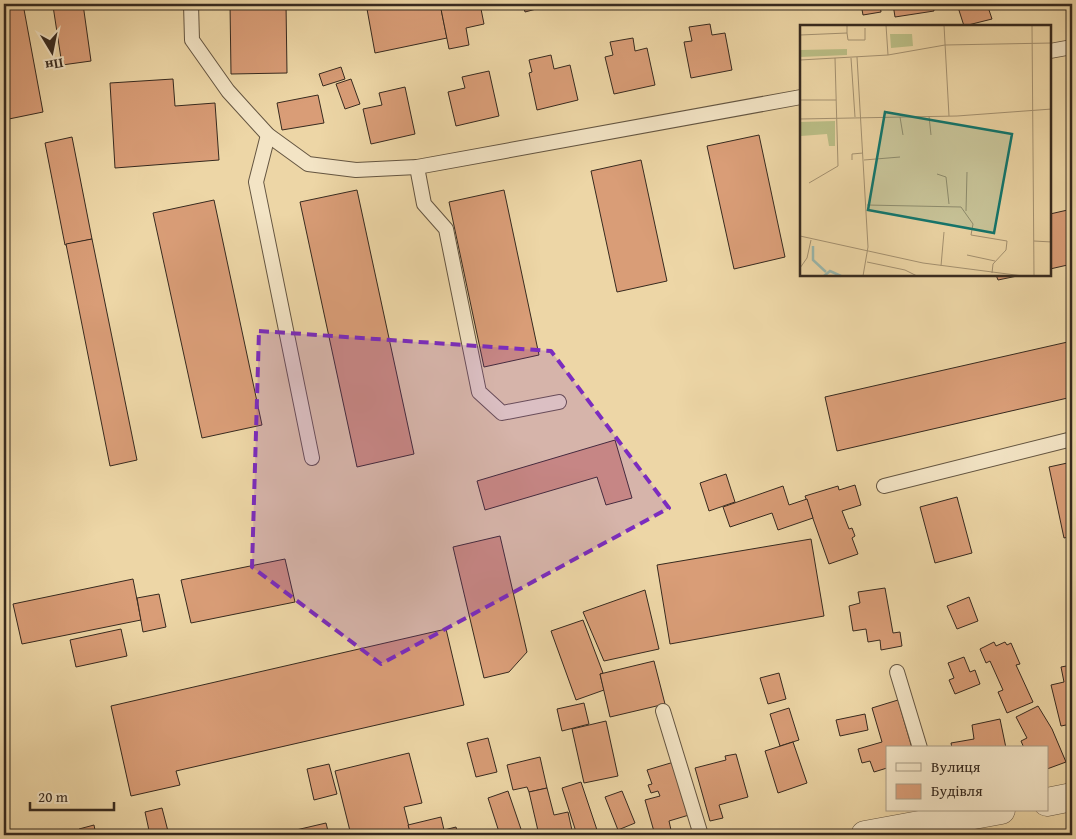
<svg xmlns="http://www.w3.org/2000/svg" width="1076" height="839" font-family="'Gentium Book Plus',serif">
  <style>
    .building { fill: #d99d77; stroke: #372a1f }
    .lines { fill: none; stroke-linecap: round; stroke-linejoin: round }
    .service-casing { stroke: #645541; stroke-width: 16 }
    .minor-casing { stroke: #645541; stroke-width: 29 }
    .service { stroke: #f3e4c5; stroke-width: 14 }
    .minor { stroke: #f3e4c5; stroke-width: 28 }
    .marked { fill: #7b2cbf; fill-opacity: 0.2; stroke: #7b2cbf; stroke-width: 4; stroke-dasharray: 10 6; stroke-linejoin: round }
    .inset-river { fill: none; stroke: #9ab8ae; stroke-width: 2.5 }
    .inset-road { fill: none; stroke: #a49170; stroke-width: 1 }
    .view { fill: #0f766e; fill-opacity: 0.15; stroke: #0f766e; stroke-width: 2.5 }
    .inset-edge { fill: none; stroke: #372a1f; stroke-width: 2.5 }
  </style>
  <rect width="100%" height="100%" fill="#edd6a6"/>
  <filter id="stains"><feTurbulence type="fractalNoise" baseFrequency=".004" numOctaves="4"/><feColorMatrix values="0 0 0 0 .2 0 0 0 0 .09 0 0 0 0 .02 0 0 0 .5 -.17"/></filter>
  <radialGradient id="worn" r=".72"><stop offset=".6" stop-color="#630" stop-opacity="0"/><stop offset="1" stop-color="#630" stop-opacity=".3"/></radialGradient>
  <g class="building">
    <polygon points="4,4 23,4 43,112 4,120"/>
    <polygon points="69,4 83,4 91,61 62,65 53,6"/>
    <polygon points="230,4 286,4 287,73 231,74"/>
    <polygon points="392,4 440,4 447,38 375,53 367,9"/>
    <polygon points="440,4 480,4 484,24 466,28 469,45 449,49"/>
    <polygon points="523,4 555,4 525,12"/>
    <polygon points="861,4 880,4 881,12 863,15"/>
    <polygon points="893,4 933,4 934,11 895,17"/>
    <polygon points="957,4 987,4 992,19 964,26"/>
    <polygon points="710,24 712,35 725,33 732,70 691,78 684,42 692,41 689,27"/>
    <polygon points="633,38 635,51 647,48 655,85 614,94 605,57 613,55 610,42"/>
    <polygon points="551,55 554,69 570,65 578,100 537,110 529,73 532,72 529,60"/>
    <polygon points="341,67 345,79 323,86 319,74"/>
    <polygon points="489,71 499,116 456,126 448,92 465,88 462,77"/>
    <polygon points="173,79 175,106 215,103 219,160 115,168 110,83"/>
    <polygon points="351,79 360,104 345,109 336,84"/>
    <polygon points="405,87 415,134 371,144 363,109 382,105 379,93"/>
    <polygon points="318,95 324,123 282,130 277,103"/>
    <polygon points="759,135 785,257 734,269 707,146"/>
    <polygon points="72,137 92,239 65,245 45,143"/>
    <polygon points="641,160 667,281 617,292 591,171"/>
    <polygon points="357,190 414,454 357,467 300,202"/>
    <polygon points="504,190 539,355 484,367 449,202"/>
    <polygon points="214,200 262,425 202,438 153,213"/>
    <polygon points="1072,209 1072,264 1050,269 1050,214"/>
    <polygon points="92,239 137,460 110,466 66,244"/>
    <polygon points="996,275 1022,275 998,280"/>
    <polygon points="1072,341 1072,397 837,451 825,397"/>
    <polygon points="615,440 632,498 606,505 597,477 485,510 477,481"/>
    <polygon points="1072,462 1072,536 1064,538 1049,467"/>
    <polygon points="726,474 735,502 709,511 700,483"/>
    <polygon points="855,485 861,505 842,511 849,529 852,528 855,536 852,538 858,554 829,564 805,496 838,486 839,490"/>
    <polygon points="783,486 789,505 807,499 813,518 778,530 772,513 730,527 723,507"/>
    <polygon points="957,497 972,553 935,563 920,507"/>
    <polygon points="500,536 527,652 509,672 484,678 453,547"/>
    <polygon points="811,539 824,616 670,644 657,565"/>
    <polygon points="285,559 295,602 191,623 181,580"/>
    <polygon points="133,579 141,620 22,644 13,604"/>
    <polygon points="885,588 893,633 900,632 902,646 881,650 880,640 868,642 866,629 853,631 849,606 860,603 858,592"/>
    <polygon points="645,590 659,649 604,661 583,612"/>
    <polygon points="159,594 166,627 143,632 137,598"/>
    <polygon points="969,597 978,621 957,629 947,606"/>
    <polygon points="583,620 603,673 600,674 604,690 576,700 551,631"/>
    <polygon points="121,629 127,656 76,667 70,640"/>
    <polygon points="446,629 464,705 176,771 180,785 131,796 111,706"/>
    <polygon points="994,642 996,646 1005,642 1007,645 1011,643 1020,664 1016,665 1033,702 1007,713 998,692 1003,690 990,661 986,663 980,649"/>
    <polygon points="964,657 970,672 975,670 980,684 955,694 949,680 954,678 948,663"/>
    <polygon points="654,661 665,704 610,717 600,674"/>
    <polygon points="1072,665 1072,731 1071,724 1061,726 1051,685 1064,682 1061,667"/>
    <polygon points="779,673 786,699 768,704 760,678"/>
    <polygon points="898,700 912,748 887,748 887,768 874,772 870,761 862,763 858,749 882,742 872,708"/>
    <polygon points="584,703 589,724 562,731 557,709"/>
    <polygon points="1038,706 1052,729 1066,762 1047,769 1047,748 1024,748 1021,741 1027,738 1016,717"/>
    <polygon points="789,708 799,740 780,746 770,714"/>
    <polygon points="865,714 868,730 840,736 836,720"/>
    <polygon points="1000,719 1006,748 952,748 951,743 974,739 972,725"/>
    <polygon points="606,721 618,776 584,783 572,729"/>
    <polygon points="488,738 497,772 476,777 467,743"/>
    <polygon points="793,742 807,783 778,793 765,751"/>
    <polygon points="409,753 422,803 404,807 411,835 351,835 335,771"/>
    <polygon points="736,754 748,797 719,805 723,818 710,821 695,768 726,760 725,756"/>
    <polygon points="540,757 547,788 529,792 527,787 513,790 507,765"/>
    <polygon points="674,762 689,815 669,821 671,830 655,835 645,800 660,796 658,791 651,793 648,785 652,784 647,770"/>
    <polygon points="329,764 337,794 314,800 307,769"/>
    <polygon points="581,782 598,833 591,835 577,835 562,788"/>
    <polygon points="547,788 554,815 568,812 573,835 539,835 529,792"/>
    <polygon points="508,791 523,835 500,835 488,798"/>
    <polygon points="622,791 635,823 618,830 605,797"/>
    <polygon points="162,808 169,835 150,835 145,812"/>
    <polygon points="441,817 444,830 456,827 458,835 411,835 408,825"/>
    <polygon points="326,823 329,835 297,835 296,830"/>
    <polygon points="94,825 96,835 80,835 79,829"/>
  </g>
  <g class="lines">
    <g class="service-casing">
      <g id="service">
        <polyline points="191,4 192,40 228,91 268,135 308,164 356,170 417,167 801,97"/>
        <polyline points="1050,51 1072,47"/>
        <polyline points="268,135 256,182 312,458"/>
        <polyline points="417,167 424,204 446,229 479,392 502,413 559,402"/>
        <polyline points="884,486 1072,439"/>
        <polyline points="897,672 920,748"/>
        <polyline points="663,711 701,835"/>
      </g>
    </g>
    <g class="minor-casing">
      <g id="minor">
        <polyline points="1047,802 1072,797"/>
        <polyline points="865,835 1001,810"/>
      </g>
    </g>
    <use href="#service" class="service"/>
    <use href="#minor" class="minor"/>
  </g>
  <path class="marked" d="M259,331L551,351L669,508L381,664L252,567Z"/>
  <g transform="translate(800 25)">
    <rect width="251" height="251" fill="#edd6a6"/>
    <path d="M90,9H112L113,21L91,23ZM47,24V30L0,32V25ZM35,96V121H29L27,109L1,111L0,119V97Z" fill="#babd85"/>
    <path class="inset-river" d="M13,221V235L26,247M24,251L30,246L41,251"/>
    <path class="inset-road" d="M86,0L88,30M144,0L149,91M232,0L234,251M47,8L48,15H65V3M0,10L47,8V0M57,32L68,222L63,251M51,33L55,92M0,35L88,30L145,20L252,18M0,75H36M129,91L131,110M100,92L103,110M0,94L157,91L252,84M52,135V129L63,128M64,135L100,132M137,149L146,152L149,179M9,158L38,141L35,33M67,180L161,182L173,199L171,210L207,216L206,225L193,239L192,248M166,186L167,147M0,211L123,238L223,251M234,216L252,217M167,230L195,236M67,237L105,245L117,251M141,241L144,207M0,243L7,233L11,215"/>
    <path class="view" d="M85,87L212,109L194,208L68,185Z"/>
    <rect width="251" height="251" class="inset-edge"/>
  </g>
  <rect width="1076" height="839" fill="none" stroke="#edd6a6" stroke-width="20"/>
  <rect x="5" y="5" width="1066" height="829" fill="none" stroke="#372a1f" stroke-width="2.5"/>
  <rect x="10" y="10" width="1056" height="819" fill="none" stroke="#372a1f"/>
  <rect x="886" y="746" width="162" height="65" fill="#f3e4c5" stroke="#a89a83"/>
  <rect x="896" y="763" width="25" height="8" fill="#f3e4c5" stroke="#a89a83"/>
  <text x="931" y="772" font-size="15" fill="#372a1f">Вулиця</text>
  <rect x="896" y="784" width="25" height="15" fill="#d99d77" stroke="#a89a83"/>
  <text x="931" y="796" font-size="15" fill="#372a1f">Будівля</text>
  <g transform="translate(52 52) rotate(170)" stroke="#f3e4c5" stroke-width="4" paint-order="stroke">
  <path d="M0-4L9 19L0 12L-9 19Z" fill="#372a1f"/>
  <text y="-8" font-size="14" font-weight="bold" text-anchor="middle" fill="#372a1f">Пн</text>
  </g>
  <path d="M30 802v8h84v-8" fill="none" stroke="#372a1f" stroke-width="2.5"/>
  <text x="38" y="802" font-size="15" fill="#372a1f" stroke="#f3e4c5" stroke-width="4" paint-order="stroke">20 m</text>
  <rect width="100%" height="100%" filter="url(#stains)"/>
  <rect width="100%" height="100%" fill="url(#worn)"/>
</svg>
